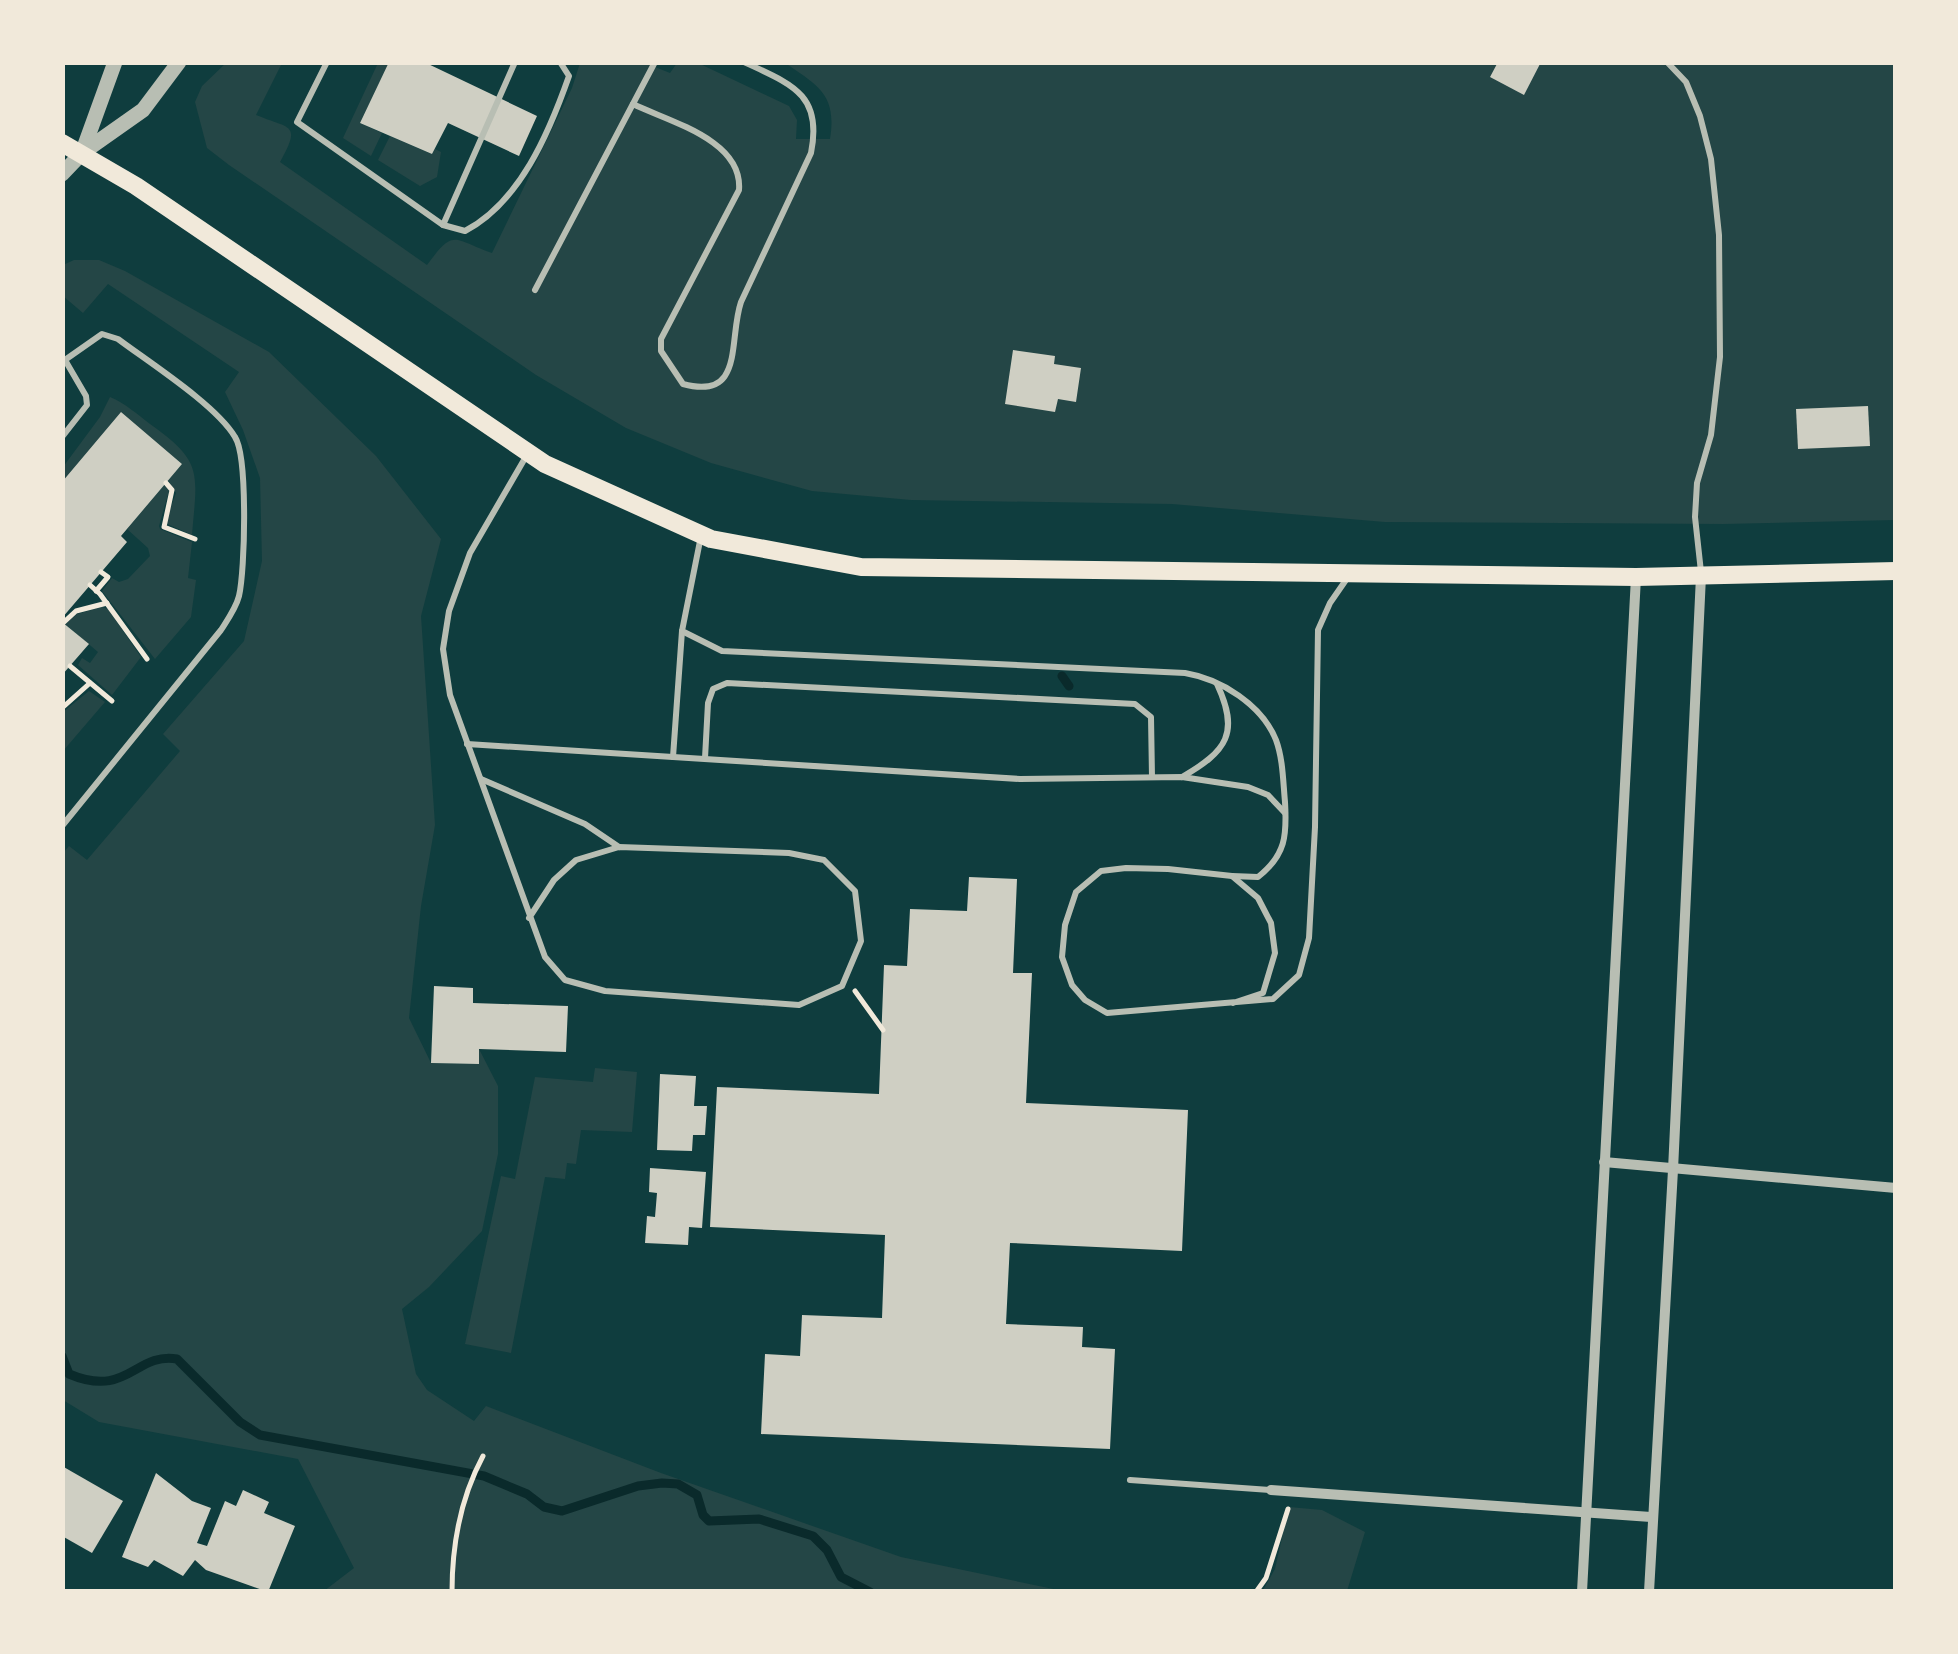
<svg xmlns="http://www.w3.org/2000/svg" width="1958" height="1654" font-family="'Open Sans',sans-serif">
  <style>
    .green { fill: #244646 }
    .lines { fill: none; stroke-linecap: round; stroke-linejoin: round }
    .stream { stroke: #0a2a2b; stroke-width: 9 }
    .building { fill: #cfcfc3 }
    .path { stroke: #f1e9da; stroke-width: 5 }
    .service { stroke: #b8beb3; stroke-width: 6 }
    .minor { stroke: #b8beb3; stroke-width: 10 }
    .tertiary { stroke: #b8beb3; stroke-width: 15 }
    .secondary { stroke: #f1e9da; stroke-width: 18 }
  </style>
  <rect width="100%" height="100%" fill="#0f3d3e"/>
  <g class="green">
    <path d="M226,63H282L256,115C290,129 302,123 280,162L427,265C455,227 453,240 492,253L572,88L580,63H645L670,73L677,63H698L789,106L797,120L796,139H830C837,95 819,86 785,63H1895V520L1723,524L1385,522L1172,504L911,500L812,491L711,463L626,428L536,375L229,165L207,148L195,102L202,86Z"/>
    <polygon points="378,63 389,63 360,123 382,133 371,156 343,138"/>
    <polygon points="390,136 432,154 435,149 441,152 437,177 420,186 378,160"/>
    <polygon points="74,260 99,260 125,271 269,352 376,456 441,539 421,616 435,825 421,906 409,1018 431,1063 478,1064 479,1049 498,1086 498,1154 482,1231 429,1287 402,1309 416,1374 427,1390 474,1421 486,1406 661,1473 901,1557 1063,1591 324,1591 354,1568 298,1459 99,1422 63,1400 63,853 69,846 87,860 180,751 163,734 244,641 262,561 260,478 243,430 225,392 239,372 108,284 83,313 63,296 63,265"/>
    <path d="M110,397C125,403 138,415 150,424C204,462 197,473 192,535L165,523L176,493L168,480L182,464L121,413L63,482V467L100,417Z"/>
    <polygon points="164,485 169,491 159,526 160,529 192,542 188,578 196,580 191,617 155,659 102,591 112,578 119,582 128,579 150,556 148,548 127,529"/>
    <polygon points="102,607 108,609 141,657 112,695 78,665 82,658 90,663 98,652 65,624 77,614"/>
    <polygon points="89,691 105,702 63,751 63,712"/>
    <polygon points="595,1068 637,1072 632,1132 581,1130 576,1164 567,1163 565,1179 545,1177 511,1353 465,1344 501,1176 515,1179 535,1077 593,1082"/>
    <polygon points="1289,1507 1322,1510 1365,1532 1347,1591 1262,1592 1275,1569"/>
  </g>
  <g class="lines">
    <g class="stream">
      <polyline points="1062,676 1069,686"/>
      <path d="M62,1356L69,1374C128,1399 135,1352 177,1359L240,1422L260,1435L484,1476L527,1494L544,1507L562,1511L638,1486L662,1483L678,1484L697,1495L703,1515L709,1521L759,1519L813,1536L827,1550L841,1577L870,1592"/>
    </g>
  </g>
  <g class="building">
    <polygon points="389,62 424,62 537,116 519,156 448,123 432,154 360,123"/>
    <polygon points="1498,62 1541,62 1524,95 1490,77"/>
    <polygon points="1013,350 1055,356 1054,364 1081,368 1076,402 1058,399 1055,412 1005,404"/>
    <polygon points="1868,406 1870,446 1798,449 1796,409"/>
    <polygon points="121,412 182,464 121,536 127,542 62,618 62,482"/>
    <polygon points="62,622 89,644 62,675"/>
    <polygon points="969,877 1017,879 1013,973 1032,973 1026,1103 1188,1110 1182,1251 1010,1243 1006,1324 1083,1327 1082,1347 1115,1349 1110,1449 761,1434 765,1354 800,1356 802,1315 882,1318 885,1235 710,1227 717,1087 879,1094 884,965 907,966 910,909 967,911"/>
    <polygon points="434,986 473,988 473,1003 568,1006 566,1052 479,1049 479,1064 431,1063"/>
    <polygon points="660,1074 696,1076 694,1106 707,1106 705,1135 693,1135 692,1151 657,1150"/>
    <polygon points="650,1168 706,1172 702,1228 689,1227 688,1245 645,1243 647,1216 655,1217 657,1193 649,1192"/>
    <polygon points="62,1466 123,1501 92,1553 62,1536"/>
    <polygon points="156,1473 192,1501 211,1508 197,1543 207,1546 225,1501 236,1506 243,1490 269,1502 264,1513 295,1526 268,1592 206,1570 195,1560 183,1576 154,1560 148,1567 122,1557"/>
  </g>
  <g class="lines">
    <g class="path">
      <polyline points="166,483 172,490 164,527 195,539"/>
      <polyline points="90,585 100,594 147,659"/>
      <polyline points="96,591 108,577 101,572"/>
      <polyline points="63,623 76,611 107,603"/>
      <polyline points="70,666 112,701"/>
      <polyline points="62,708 90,683"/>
      <polyline points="855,991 883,1030"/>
      <path d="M452,1592C452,1545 461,1497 483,1456"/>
      <polyline points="1256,1592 1266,1578 1288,1509"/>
    </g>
    <g class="service">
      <path d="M327,62L297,122L443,225L465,231C520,202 549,133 569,76L560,62"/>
      <polyline points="1667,62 1686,82 1700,116 1711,159 1719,235 1720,357 1711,435 1697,483 1695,517 1701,572"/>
      <path d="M633,104C670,122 743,140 739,190L661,339V351L683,384C745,401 728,340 741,302L811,153C823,94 791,84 744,62"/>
      <polyline points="443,225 515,62"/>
      <polyline points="535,290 655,62"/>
      <path d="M62,362L102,334L118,339C150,363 216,405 235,437C248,457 245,571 239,596C236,608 228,619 221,630L62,826"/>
      <polyline points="62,437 87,405 86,396 65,360"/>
      <polyline points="528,453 470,553 449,611 443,649 450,695 545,957 565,980 605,991 799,1005 842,986 861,941 855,891 824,860 789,853 619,847 576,860 554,880 529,918"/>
      <path d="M701,536L682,631L722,651L1185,673C1221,679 1262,705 1276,740C1283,759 1283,781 1285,802C1287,835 1286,855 1258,877L1232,876"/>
      <polyline points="467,744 1020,779 1182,777 1248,787 1268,795 1285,813"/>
      <polyline points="673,757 682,631"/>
      <polyline points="705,758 708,703 713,689 727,683 1135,704 1151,717 1152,777"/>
      <path d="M1182,777C1227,751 1240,733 1217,684"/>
      <polyline points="481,779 585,824 619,847"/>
      <polyline points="1233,1003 1263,993 1275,953 1271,923 1258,898 1232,876 1168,869 1126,868 1101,871 1076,892 1065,925 1062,957 1072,985 1085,1000 1107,1013 1273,999 1299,975 1309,938 1315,827 1318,630 1330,603 1348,577"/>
      <polyline points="1130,1480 1270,1490"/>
    </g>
    <g class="minor">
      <polyline points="1604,1162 1896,1188"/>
      <polyline points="1271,1490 1651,1517"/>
      <polyline points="1582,1592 1636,577"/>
      <polyline points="1649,1592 1673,1170 1701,576"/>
    </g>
    <g class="tertiary">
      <polyline points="82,153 115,62"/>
      <polyline points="62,174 82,153 143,110 179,62"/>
    </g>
    <polyline class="secondary" points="62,143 136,186 545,464 711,539 861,567 1636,577 1896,571"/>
  </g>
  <rect width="1958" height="1654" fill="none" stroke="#f1e9da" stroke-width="130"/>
</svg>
